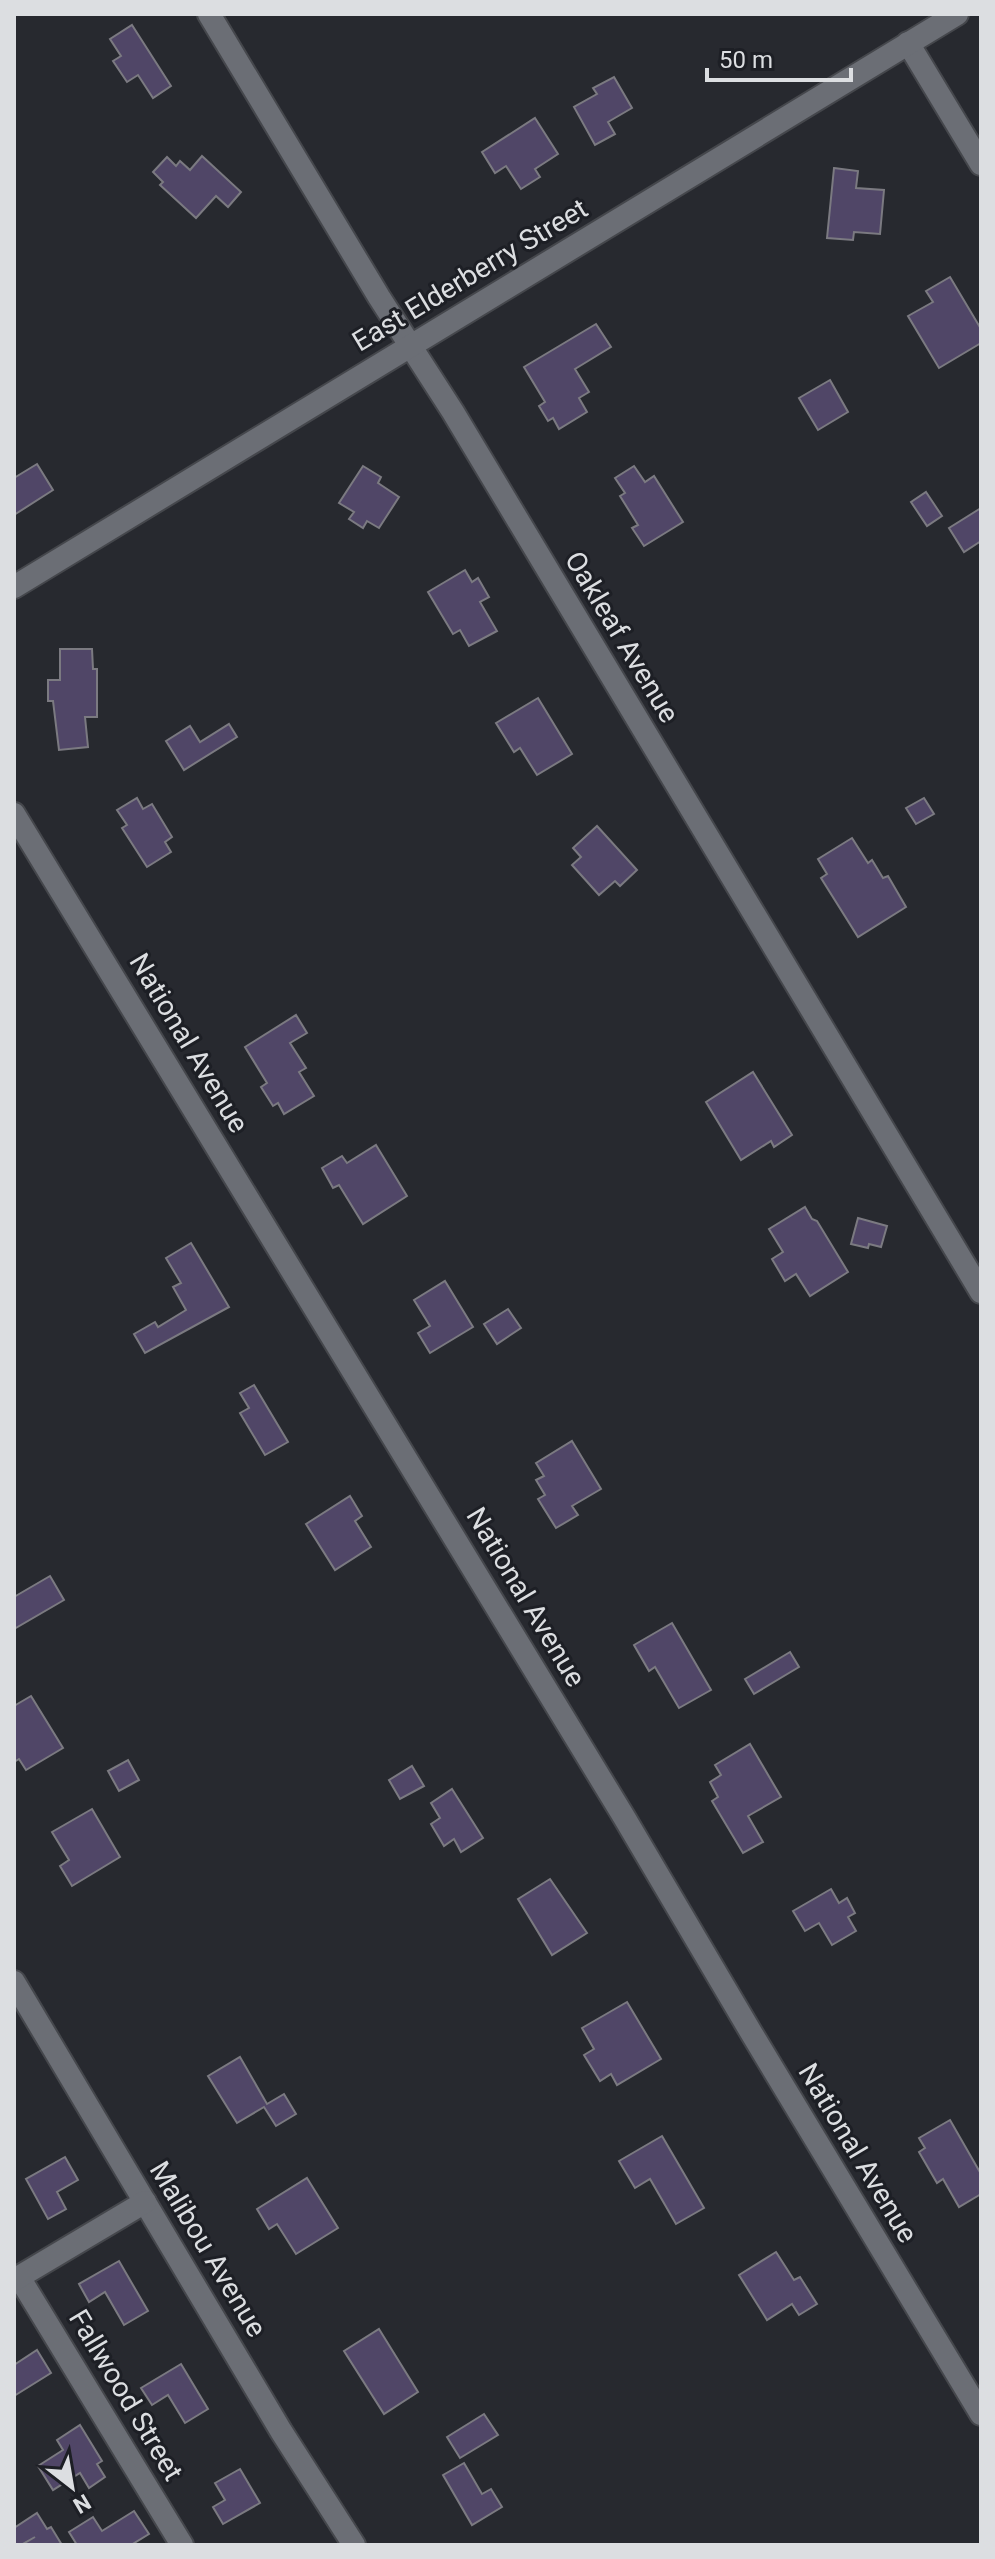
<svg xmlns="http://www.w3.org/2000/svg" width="995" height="2559" font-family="Roboto,sans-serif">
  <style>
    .building { fill: #504667; stroke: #7b7a81; stroke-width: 2 }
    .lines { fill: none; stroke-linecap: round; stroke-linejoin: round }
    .minor-casing { stroke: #45474c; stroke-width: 26 }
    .minor { stroke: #6b6e75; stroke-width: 22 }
    .labels { text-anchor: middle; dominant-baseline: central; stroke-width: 6; stroke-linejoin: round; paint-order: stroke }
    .street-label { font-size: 28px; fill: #dcdee1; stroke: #1d1f25 }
  </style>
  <rect width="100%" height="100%" fill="#27292f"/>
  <g class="building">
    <polygon points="132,25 171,86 153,98 138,75 127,82 113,61 121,56 110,39"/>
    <polygon points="614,77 632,108 608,122 615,134 595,145 574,107 597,94 593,88"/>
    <polygon points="535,118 558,154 535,169 540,177 521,189 506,166 495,173 482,152"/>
    <polygon points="202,156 241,192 228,207 216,196 196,218 160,185 163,182 153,172 167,157 176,166 180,161 190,170"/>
    <polygon points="834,168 858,171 856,188 884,190 880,234 854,232 853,240 827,238"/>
    <polygon points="950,277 981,329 981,343 939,368 908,316 933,302 926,291"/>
    <polygon points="596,324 611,347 575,369 589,392 579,398 587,412 559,429 553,418 548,421 539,406 545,402 524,367"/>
    <polygon points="830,380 848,412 818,430 799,398"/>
    <polygon points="37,464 53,490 14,515 14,478"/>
    <polygon points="363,466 381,477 378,483 399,497 379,528 367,521 363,528 349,519 354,512 339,503"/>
    <polygon points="634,466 645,482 654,476 683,522 644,546 632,528 638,525 620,496 625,493 615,478"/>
    <polygon points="926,492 942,516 927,526 911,502"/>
    <polygon points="981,508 981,541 964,552 949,528"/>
    <polygon points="465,570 472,582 478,578 489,597 480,602 497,631 469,646 460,630 453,634 428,592"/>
    <polygon points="60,649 92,649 93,669 97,669 97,717 85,717 88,747 59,750 53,701 48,701 48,680 60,680"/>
    <polygon points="538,698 572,754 537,775 520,748 514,752 496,723"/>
    <polygon points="229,724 237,737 184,770 166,741 190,726 200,742"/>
    <polygon points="137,798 143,809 152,804 172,837 165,842 171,852 147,867 122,828 127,825 117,810"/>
    <polygon points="924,798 934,814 916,824 906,808"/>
    <polygon points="597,826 637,870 620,886 615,881 599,895 572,865 581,857 573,848"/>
    <polygon points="852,838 868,863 872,860 883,878 888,876 906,907 858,937 821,878 827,874 818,859"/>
    <polygon points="296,1015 307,1033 290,1043 306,1068 299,1072 314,1096 284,1114 278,1103 273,1106 261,1087 267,1083 245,1047"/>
    <polygon points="753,1072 792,1135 774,1147 771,1141 741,1160 706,1102"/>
    <polygon points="376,1145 407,1196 363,1224 339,1185 333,1188 322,1168 342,1156 347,1163"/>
    <polygon points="805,1207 812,1219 817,1221 848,1272 810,1296 796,1274 785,1281 772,1259 783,1252 769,1229"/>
    <polygon points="858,1218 887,1226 881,1247 869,1244 868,1248 851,1244"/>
    <polygon points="191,1243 229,1307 145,1353 134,1334 155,1322 158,1327 186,1310 173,1287 181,1283 166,1258"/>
    <polygon points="445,1281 473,1327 430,1353 418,1333 430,1326 414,1300"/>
    <polygon points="508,1309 521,1328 497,1344 484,1324"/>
    <polygon points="254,1385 288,1442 265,1455 240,1413 249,1408 240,1393"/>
    <polygon points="572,1441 601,1489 572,1506 578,1515 556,1528 538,1499 545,1495 536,1480 544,1476 536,1463"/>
    <polygon points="350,1496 362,1516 355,1521 371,1547 335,1570 306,1524"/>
    <polygon points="50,1576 64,1600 14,1629 14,1597"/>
    <polygon points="672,1623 711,1690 679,1708 655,1667 649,1671 634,1645"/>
    <polygon points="790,1652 799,1667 754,1694 745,1679"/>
    <polygon points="31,1696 63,1748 26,1770 19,1759 14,1762 14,1706"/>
    <polygon points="750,1744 781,1797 748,1816 763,1842 743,1853 712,1801 718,1797 710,1782 721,1775 715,1765"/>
    <polygon points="128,1760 139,1780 119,1791 108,1771"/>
    <polygon points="412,1766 424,1786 400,1799 389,1780"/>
    <polygon points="452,1789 483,1838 461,1852 454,1839 444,1846 431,1824 440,1818 431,1803"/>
    <polygon points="92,1809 120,1857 72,1886 60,1866 69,1860 52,1832"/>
    <polygon points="550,1879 587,1933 552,1955 518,1899"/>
    <polygon points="831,1889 839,1903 847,1898 855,1913 848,1917 856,1931 832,1945 819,1923 805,1931 793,1911"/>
    <polygon points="627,2002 661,2059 617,2085 611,2074 600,2081 584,2055 594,2049 582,2028"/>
    <polygon points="240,2057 267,2104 284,2094 296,2114 276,2126 264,2107 237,2123 208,2076"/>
    <polygon points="950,2120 981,2174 981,2194 959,2207 943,2179 937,2183 919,2152 925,2148 919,2138"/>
    <polygon points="662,2136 704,2208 676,2224 650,2179 635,2188 619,2161"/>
    <polygon points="65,2157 78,2180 57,2192 66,2209 48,2219 26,2179"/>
    <polygon points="307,2178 338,2228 296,2254 277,2224 269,2229 257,2209"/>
    <polygon points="776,2252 794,2280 800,2277 817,2304 799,2315 792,2304 767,2320 739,2275"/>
    <polygon points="119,2261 148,2311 124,2325 105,2292 89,2302 79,2284"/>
    <polygon points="379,2329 418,2392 384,2414 344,2351"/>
    <polygon points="37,2350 51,2373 14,2396 14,2365"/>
    <polygon points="181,2364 208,2409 185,2423 168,2395 152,2405 141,2388"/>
    <polygon points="484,2414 498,2435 460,2458 447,2437"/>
    <polygon points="80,2425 102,2461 97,2464 105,2477 89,2488 80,2473 53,2490 38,2466 63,2450 57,2440"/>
    <polygon points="464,2463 482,2494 491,2489 502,2507 472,2525 443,2475"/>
    <polygon points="240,2469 260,2503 223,2524 213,2507 225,2500 215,2483"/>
    <polygon points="134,2511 149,2534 131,2545 77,2545 69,2532 93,2517 102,2531"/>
    <polygon points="37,2513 47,2529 51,2527 62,2545 21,2545 35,2537 21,2545 14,2545 14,2528"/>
  </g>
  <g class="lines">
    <g class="minor-casing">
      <g id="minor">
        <polyline points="209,14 379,297 453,412 981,1292"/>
        <polyline points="908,43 981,164"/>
        <polyline points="14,587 957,14"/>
        <polyline points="14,814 624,1817 752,2034 981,2414"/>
        <polyline points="14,1982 281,2431 354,2545"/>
        <polyline points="19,2277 182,2545"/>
        <polyline points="14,2280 145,2202"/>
      </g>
    </g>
    <use href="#minor" class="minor"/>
  </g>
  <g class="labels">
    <g class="street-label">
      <text transform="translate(470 275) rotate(-31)">East Elderberry Street</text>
      <text transform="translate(622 637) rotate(59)">Oakleaf Avenue</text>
      <text transform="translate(189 1043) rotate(59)">National Avenue</text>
      <text transform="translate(526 1597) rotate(59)">National Avenue</text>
      <text transform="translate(858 2153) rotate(59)">National Avenue</text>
      <text transform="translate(208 2249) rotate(59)">Malibou Avenue</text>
      <text transform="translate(126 2395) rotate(59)">Fallwood Street</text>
    </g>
  </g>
  <rect width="995" height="2559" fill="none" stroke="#dcdee1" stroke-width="32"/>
  <g transform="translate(72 2487) rotate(149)" stroke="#1d1f25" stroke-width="6" paint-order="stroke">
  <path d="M0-6L14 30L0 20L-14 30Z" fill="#dcdee1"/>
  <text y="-12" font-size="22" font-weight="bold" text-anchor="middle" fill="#dcdee1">N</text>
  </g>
  <path d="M707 68v12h144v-12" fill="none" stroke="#dcdee1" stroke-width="4"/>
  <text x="719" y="68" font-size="24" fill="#dcdee1" stroke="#1d1f25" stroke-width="6" paint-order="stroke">50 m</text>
</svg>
